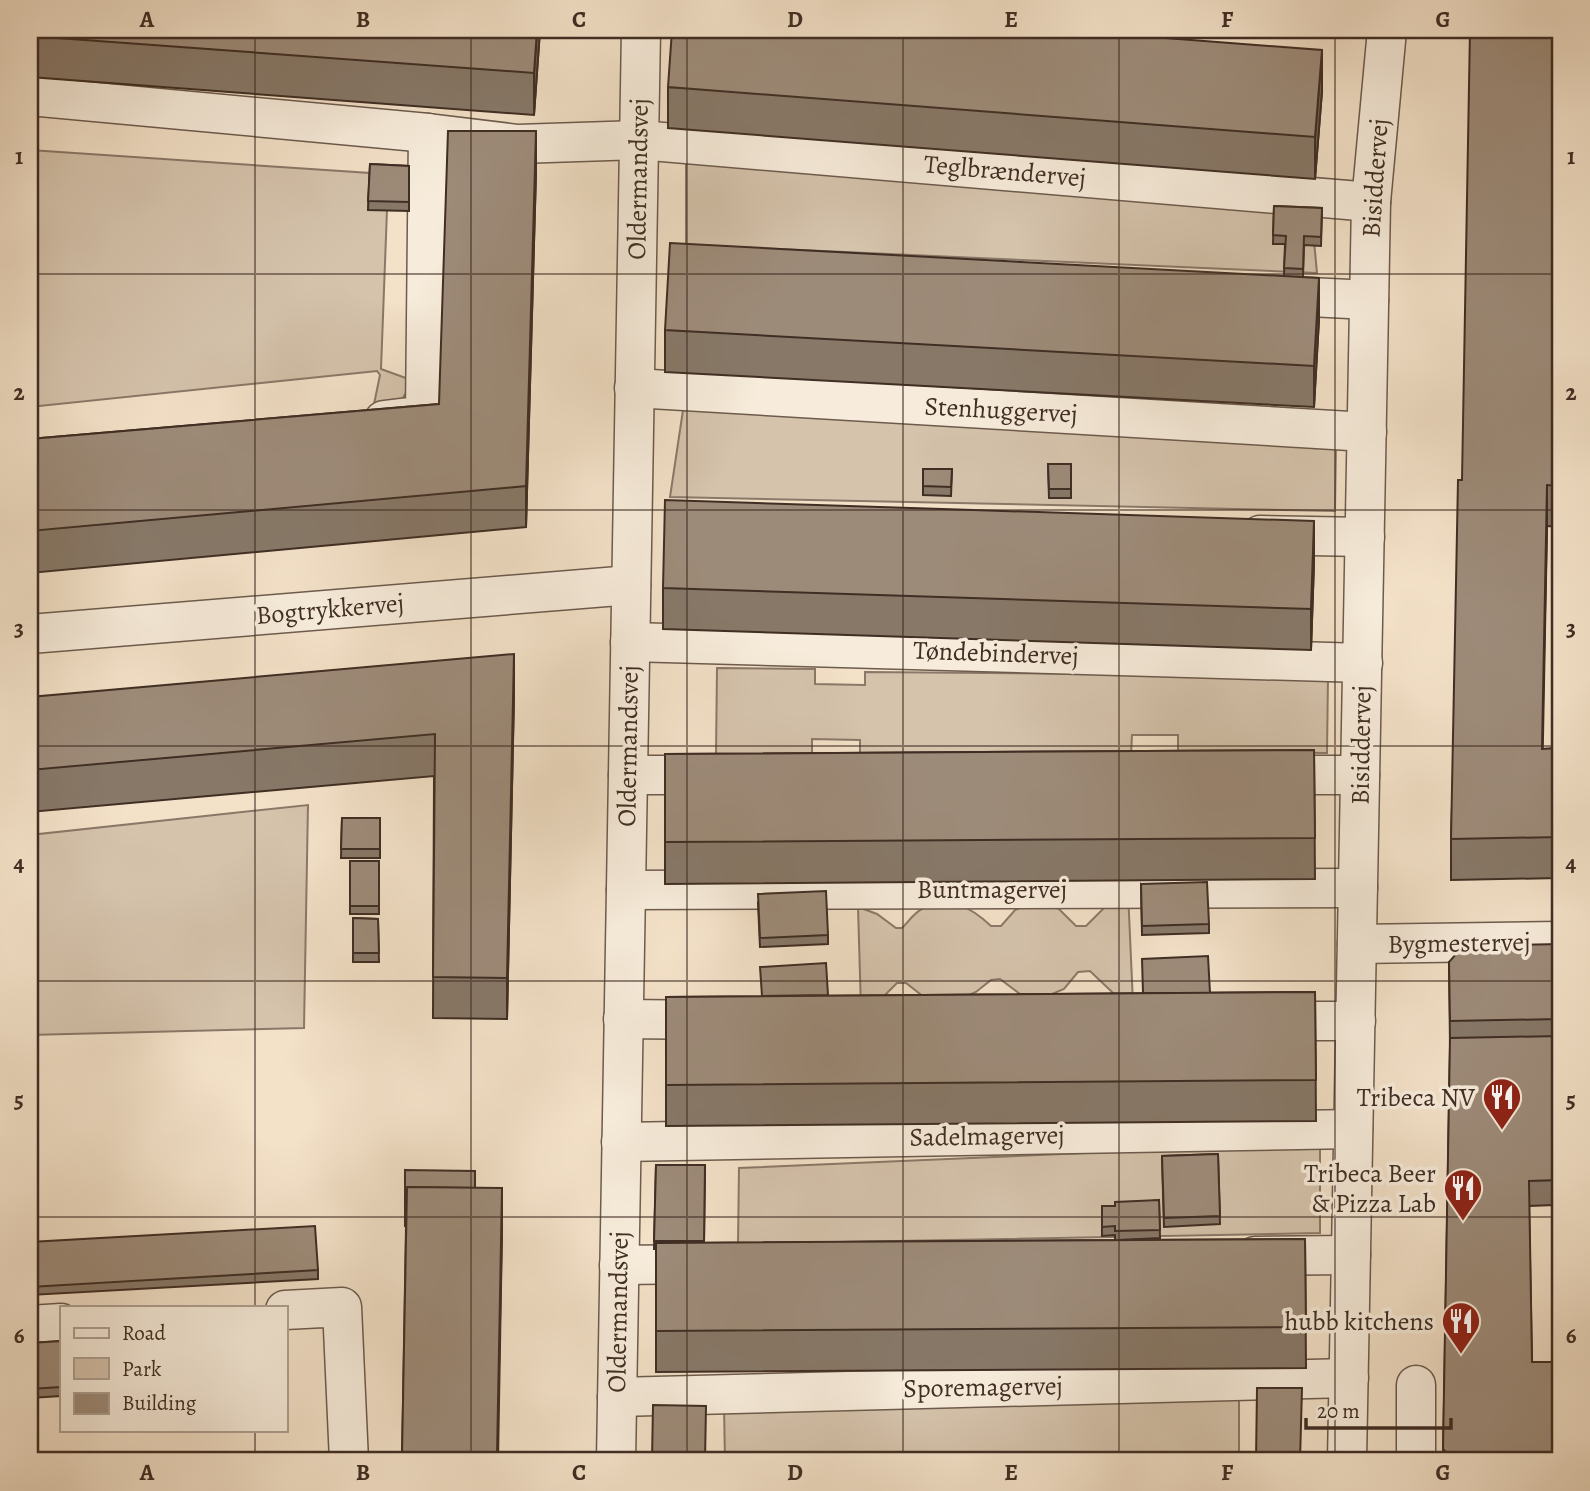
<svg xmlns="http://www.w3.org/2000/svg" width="1590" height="1491" font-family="Alegreya,serif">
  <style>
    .green { fill: #d5c3ac; stroke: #8a7868; stroke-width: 2 }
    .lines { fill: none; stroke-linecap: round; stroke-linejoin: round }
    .minor-casing { stroke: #6d5b4d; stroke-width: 41 }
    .minor { stroke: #f7ecdb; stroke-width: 38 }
    .wall { fill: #877868; stroke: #402e24; stroke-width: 2 }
    .shaded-wall { fill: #6e6155; stroke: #402e24; stroke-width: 2 }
    .building { fill: #9d8b79; stroke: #402e24; stroke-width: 2 }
    .grid { fill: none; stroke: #402e24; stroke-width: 2; stroke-opacity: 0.55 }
    .labels { text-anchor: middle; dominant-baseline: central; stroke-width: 7; stroke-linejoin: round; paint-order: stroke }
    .street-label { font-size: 26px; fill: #402e24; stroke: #f7ecdb }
    .poi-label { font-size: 26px; fill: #402e24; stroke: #f7ecdb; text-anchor: end }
    .neatline { fill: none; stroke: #402e24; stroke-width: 2.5 }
    .grid-label { font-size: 23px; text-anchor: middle; font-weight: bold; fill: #402e24 }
  </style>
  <rect width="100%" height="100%" fill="#f3e1c8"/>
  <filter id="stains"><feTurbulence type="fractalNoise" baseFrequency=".00286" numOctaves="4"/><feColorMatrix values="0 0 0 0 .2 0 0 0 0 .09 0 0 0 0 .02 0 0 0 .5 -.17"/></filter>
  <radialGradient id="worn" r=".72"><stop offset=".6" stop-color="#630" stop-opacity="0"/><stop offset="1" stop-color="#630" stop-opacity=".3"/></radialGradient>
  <g class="green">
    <polygon points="30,150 370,173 368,209 387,210 381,369 414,381 400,402 373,409 380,375 377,371 30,407"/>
    <polygon points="686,156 1311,209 1317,273 686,245"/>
    <polygon points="683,410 1336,441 1335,511 670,497"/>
    <polygon points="717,668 815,669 815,684 865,685 865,672 1328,676 1327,753 1178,752 1178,735 1132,735 1131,755 860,753 860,740 812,739 812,757 716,756"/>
    <polygon points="308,805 304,1028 30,1035 30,835"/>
    <path d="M1128,892L1133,1003L1113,993L1090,971L1078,972L1064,989L1038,1000L1020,994L1000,979L991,980L976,992L951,1003L924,997L906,983H897L882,998L861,1009L858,907L877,914L896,928H902C908,922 915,912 922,909C949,895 971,907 991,926H1001L1015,910L1037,901L1059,909L1076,926H1086L1109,903Z"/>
    <polygon points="1320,1143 1320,1233 738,1244 739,1168"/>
    <polygon points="1239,1395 1239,1461 725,1461 724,1407"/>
  </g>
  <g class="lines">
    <g class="minor-casing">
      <g id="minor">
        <polyline points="30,96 428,133"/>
        <polyline points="1268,295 1369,300"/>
        <polyline points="634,388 1367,432"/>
        <polyline points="384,420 425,415 428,133 518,144 639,140 1371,202"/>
        <polyline points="1260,535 1365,537"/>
        <polyline points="30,634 631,585"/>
        <polyline points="630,642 1363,663"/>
        <polyline points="628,775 716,775"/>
        <polyline points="1263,775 1360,775"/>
        <polyline points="626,890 1358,888"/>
        <polyline points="1357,944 1560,941"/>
        <polyline points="623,1019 719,1020"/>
        <polyline points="1262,1021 1356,1021"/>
        <polyline points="621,1142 1353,1129"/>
        <polyline points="1255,1256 1351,1255"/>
        <polyline points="619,1265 708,1264"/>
        <polyline points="285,1310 342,1307 349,1461"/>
        <polyline points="30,1325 61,1323"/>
        <polyline points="617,1397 1349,1378"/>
        <polyline points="616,1461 641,30"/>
        <polyline points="1347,1461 1371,202 1387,30"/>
        <polyline points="1416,1461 1416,1385"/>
      </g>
    </g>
    <use href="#minor" class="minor"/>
  </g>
  <g class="wall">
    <polygon points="30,30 540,30 534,115 30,77"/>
    <polygon points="1560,30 1560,527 1547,526 1542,749 1560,748 1560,878 1451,880 1451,839 1462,480"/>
    <polygon points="668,87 1322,91 1315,179 668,128"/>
    <polygon points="370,164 409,166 409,211 368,210"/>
    <polygon points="536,172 526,527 30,573 30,439 439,404"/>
    <polygon points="1274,206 1322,208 1321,246 1304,245 1303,277 1319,319 1314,407 665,372 665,330 1284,276 1285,244 1273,244"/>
    <polygon points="1048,464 1071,464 1071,498 1049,498"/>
    <polygon points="923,469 952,469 951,496 923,495"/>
    <polygon points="1314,562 1311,650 663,629 663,588"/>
    <polygon points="514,695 507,1019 433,1018 434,776 30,812 30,697"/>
    <polygon points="1314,750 1315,879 665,884 665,754"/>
    <polygon points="342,818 380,818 380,858 341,858"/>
    <rect x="350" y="861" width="29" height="53"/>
    <polygon points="1141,884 1209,924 1209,933 1142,935"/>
    <polygon points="758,903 828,935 828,944 760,947"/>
    <polygon points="353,918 378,919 379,962 353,962"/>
    <polygon points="1560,944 1560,1230 1554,1230 1554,1205 1529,1206 1532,1362 1560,1362 1560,1461 1443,1461 1450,1046 1449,962"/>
    <polygon points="1315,992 1316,1121 666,1126 666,997"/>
    <polygon points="1218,1154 1220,1224 1164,1227 1162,1156"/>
    <polygon points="656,1165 705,1165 704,1243 1115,1240 1115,1235 1102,1236 1102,1206 1115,1206 1159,1200 1160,1238 1119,1240 1305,1239 1306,1368 656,1372 656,1249 654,1249"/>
    <polygon points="405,1170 475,1188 502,1230 498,1461 402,1461 406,1226 405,1226"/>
    <polygon points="30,1242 318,1270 318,1279 30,1295"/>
    <polygon points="61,1341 61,1396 30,1398 30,1343"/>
  </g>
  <g class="shaded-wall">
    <polygon points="537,30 540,30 534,115 534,73"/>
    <polygon points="1322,50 1322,91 1315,179 1315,137"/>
    <polygon points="536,131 536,172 526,527 526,486"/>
    <polygon points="1319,278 1319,319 1314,407 1314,366"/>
    <polygon points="1547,485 1547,526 1542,790 1542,749"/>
    <polygon points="1314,521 1314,562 1311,650 1311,609"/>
    <polygon points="514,654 514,695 507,1019 507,978"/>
    <polygon points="502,1188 502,1230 497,1461"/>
  </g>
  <g class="building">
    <polygon points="30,30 537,30 534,73 30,36"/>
    <polygon points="672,30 1062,30 1322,50 1315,137 668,87"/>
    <polygon points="1470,30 1560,30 1560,486 1547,485 1542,749 1560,748 1560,837 1451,839 1458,480 1462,480"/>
    <polygon points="448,131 536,131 526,486 30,531 30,439 439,404"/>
    <polygon points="370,164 409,166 409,202 368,201"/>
    <polygon points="1274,206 1322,208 1321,237 1304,236 1303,269 1284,268 1286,236 1273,235"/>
    <polygon points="670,243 1319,278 1314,366 665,330"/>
    <polygon points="1048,464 1071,464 1071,489 1049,489"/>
    <polygon points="923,469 952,469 951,487 923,486"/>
    <polygon points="665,500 1314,521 1311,609 663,588"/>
    <polygon points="514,654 507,978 433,977 435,734 30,770 30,697"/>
    <polygon points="1314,750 1315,838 665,842 665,754"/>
    <polygon points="342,818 380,818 380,849 341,849"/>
    <rect x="350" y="861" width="29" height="45"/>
    <polygon points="1207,882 1209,924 1142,926 1141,884"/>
    <polygon points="826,891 828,935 760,938 758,894"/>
    <polygon points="353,918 378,919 379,953 353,953"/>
    <polygon points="1560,944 1560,1019 1450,1021 1449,962 1463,946"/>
    <polygon points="1208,956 1210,993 1143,993 1142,959"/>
    <polygon points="826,963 828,995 762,996 760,967"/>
    <polygon points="1315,992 1316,1080 666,1085 666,997"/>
    <polygon points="1560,1036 1560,1180 1529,1181 1532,1362 1560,1362 1560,1460 1454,1461 1443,1449 1450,1038"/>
    <polygon points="1218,1154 1220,1216 1164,1218 1162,1156"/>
    <polygon points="656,1165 705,1165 704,1241 654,1241"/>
    <polygon points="405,1170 475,1171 475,1188 407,1187 407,1218 405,1217"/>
    <polygon points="407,1187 502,1188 497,1456 402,1455"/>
    <polygon points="1555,1199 1560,1199 1560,1221 1554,1221"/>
    <polygon points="1159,1200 1160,1230 1115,1231 1115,1226 1102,1227 1102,1206 1115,1206 1115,1202"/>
    <polygon points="315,1226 318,1270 30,1287 30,1242"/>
    <polygon points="1305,1239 1306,1327 656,1331 656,1243"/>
    <polygon points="61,1341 61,1387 30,1389 30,1343"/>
    <polygon points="1257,1388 1302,1388 1300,1461 1256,1461"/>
    <polygon points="653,1405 706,1406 705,1461 652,1461"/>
  </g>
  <path class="grid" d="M255,30V1307M471,30V1461M687,30V1461M903,30V1461M1119,30V1461M1335,30V1461M30,274H1560M30,510H1560M30,746H1560M30,981H1560M30,1217H1560M255,1430V1461"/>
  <defs>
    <g id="restaurant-pin" transform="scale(2.0125)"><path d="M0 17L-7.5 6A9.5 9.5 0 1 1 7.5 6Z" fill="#8f2418" stroke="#f7ecdb"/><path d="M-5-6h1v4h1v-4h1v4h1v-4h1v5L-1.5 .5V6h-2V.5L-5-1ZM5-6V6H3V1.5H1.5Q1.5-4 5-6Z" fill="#fff"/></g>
  </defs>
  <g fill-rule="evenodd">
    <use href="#restaurant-pin" x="1502" y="1097"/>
    <use href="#restaurant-pin" x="1463" y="1188"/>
    <use href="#restaurant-pin" x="1461" y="1321"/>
  </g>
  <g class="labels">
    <g class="street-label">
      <text transform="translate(1005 171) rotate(5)">Teglbrændervej</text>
      <text transform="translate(1375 178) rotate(-86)">Bisiddervej</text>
      <text transform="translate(638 179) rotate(-89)">Oldermandsvej</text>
      <text transform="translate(1001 410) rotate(3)">Stenhuggervej</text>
      <text transform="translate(330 609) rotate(-5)">Bogtrykkervej</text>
      <text transform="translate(996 653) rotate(2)">Tøndebindervej</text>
      <text transform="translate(1361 745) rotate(-89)">Bisiddervej</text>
      <text transform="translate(628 746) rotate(-89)">Oldermandsvej</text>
      <text x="992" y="889">Buntmagervej</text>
      <text transform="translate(1459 943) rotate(-1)">Bygmestervej</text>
      <text transform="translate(987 1136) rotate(-1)">Sadelmagervej</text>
      <text transform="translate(618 1312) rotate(-89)">Oldermandsvej</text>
      <text transform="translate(983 1387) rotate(-1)">Sporemagervej</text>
    </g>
    <g class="poi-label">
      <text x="1475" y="1097">Tribeca NV</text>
      <text x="1436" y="1173">Tribeca Beer<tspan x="1436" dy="30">&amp; Pizza Lab</tspan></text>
      <text x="1434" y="1321">hubb kitchens</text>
    </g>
  </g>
  <rect width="1590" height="1491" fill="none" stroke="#f3e1c8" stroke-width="77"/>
  <rect x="60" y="1306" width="228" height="126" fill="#f7ecdb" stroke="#aea092" stroke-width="2"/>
  <rect x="74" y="1328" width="35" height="10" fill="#f7ecdb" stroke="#aea092" stroke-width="2"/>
  <text x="122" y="1340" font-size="21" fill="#402e24">Road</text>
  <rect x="74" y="1358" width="35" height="21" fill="#d5c3ac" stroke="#aea092" stroke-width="2"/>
  <text x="122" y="1376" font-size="21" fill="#402e24">Park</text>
  <rect x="74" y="1393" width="35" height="21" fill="#9d8b79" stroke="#aea092" stroke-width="2"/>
  <text x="122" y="1410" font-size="21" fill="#402e24">Building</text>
  <path d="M1306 1418v10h145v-10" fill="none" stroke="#402e24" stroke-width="3.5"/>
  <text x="1317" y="1418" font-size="21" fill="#402e24" stroke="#f7ecdb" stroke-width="5" paint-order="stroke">20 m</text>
  <rect x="38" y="38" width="1514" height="1414" class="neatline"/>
  <g class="grid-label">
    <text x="147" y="27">A</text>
    <text x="363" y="27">B</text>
    <text x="579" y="27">C</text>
    <text x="795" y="27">D</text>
    <text x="1011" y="27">E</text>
    <text x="1227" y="27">F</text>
    <text x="1443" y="27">G</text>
    <text x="19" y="164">1</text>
    <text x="1571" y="164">1</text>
    <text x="19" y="400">2</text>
    <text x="1571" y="400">2</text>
    <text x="19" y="636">3</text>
    <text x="1571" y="636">3</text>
    <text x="19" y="871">4</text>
    <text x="1571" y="871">4</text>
    <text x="19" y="1107">5</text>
    <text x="1571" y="1107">5</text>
    <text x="19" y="1343">6</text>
    <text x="1571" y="1343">6</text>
    <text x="147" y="1480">A</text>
    <text x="363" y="1480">B</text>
    <text x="579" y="1480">C</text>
    <text x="795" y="1480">D</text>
    <text x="1011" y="1480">E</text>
    <text x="1227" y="1480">F</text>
    <text x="1443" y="1480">G</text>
  </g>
  <rect width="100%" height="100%" filter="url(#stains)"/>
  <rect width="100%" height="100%" fill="url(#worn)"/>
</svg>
